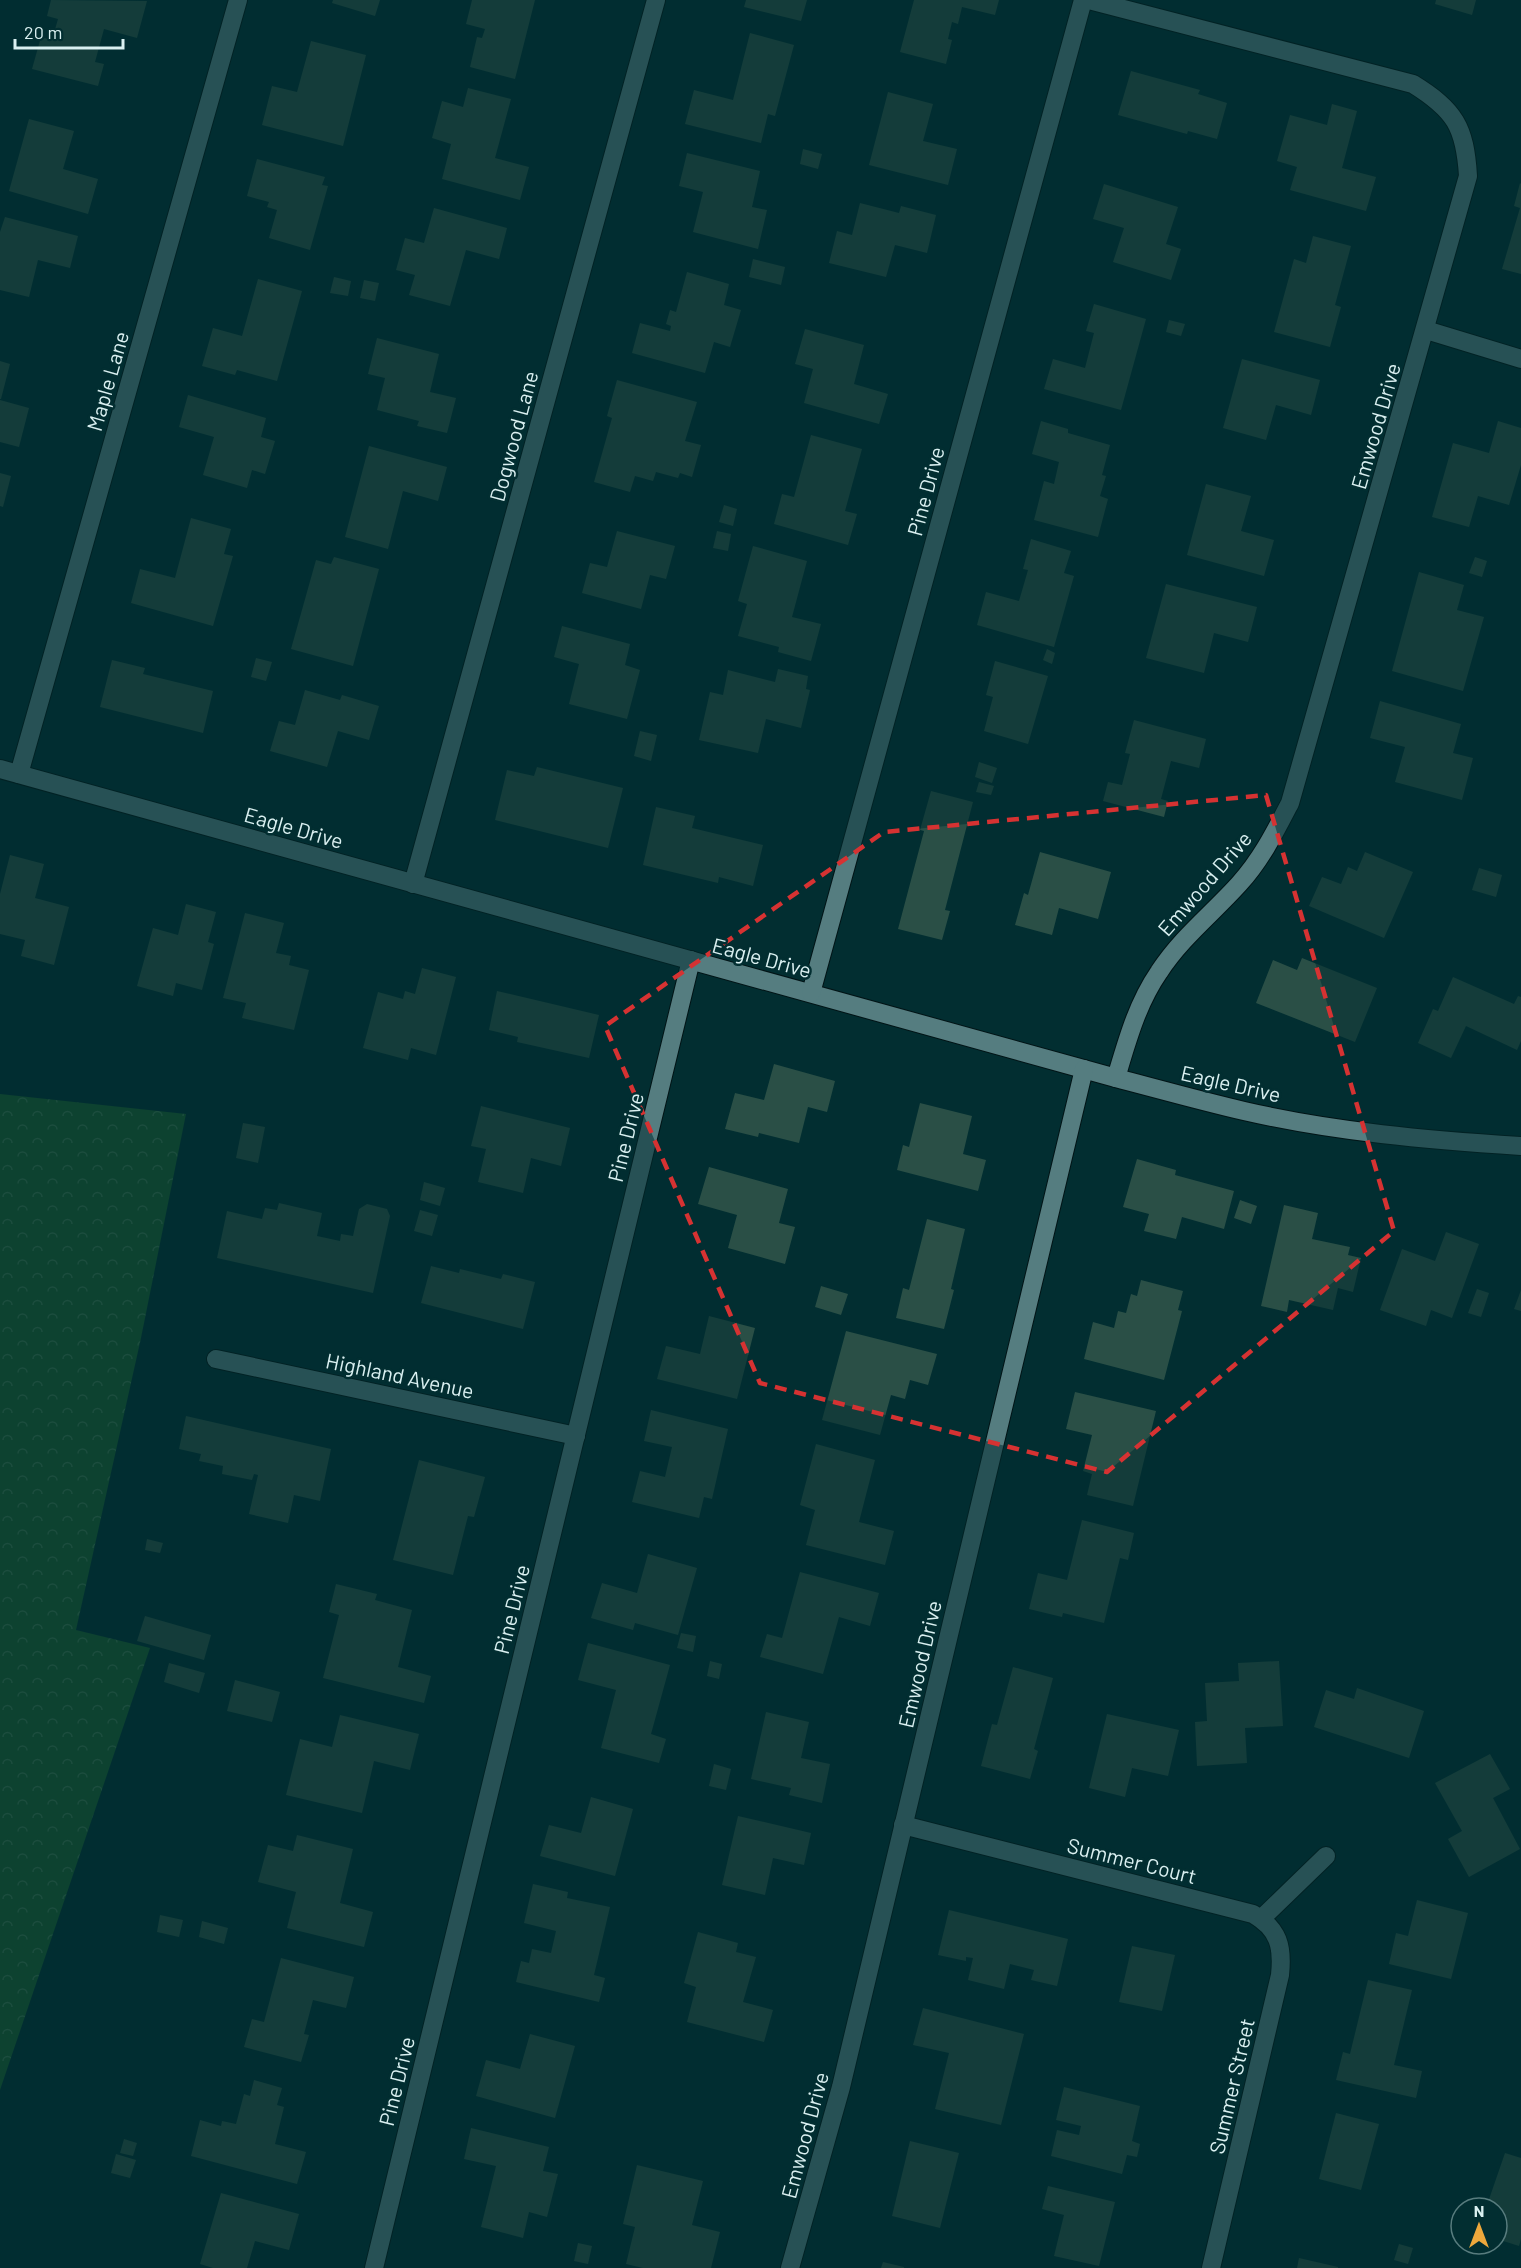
<svg xmlns="http://www.w3.org/2000/svg" width="1521" height="2268" font-family="Barlow,sans-serif">
  <style>
    .forest { fill: url(#forest-crowns) }
    .building { fill: #2a4f46 }
    .lines { fill: none; stroke-linecap: round; stroke-linejoin: round }
    .minor-casing { stroke: #021416; stroke-width: 20 }
    .minor { stroke: #557d80; stroke-width: 18 }
    .marked { fill: none; stroke: #d63232; stroke-width: 4.5; stroke-dasharray: 12 8; stroke-linejoin: round }
    .labels { text-anchor: middle; dominant-baseline: central; stroke-width: 5; stroke-linejoin: round; paint-order: stroke }
    .street-label { font-size: 21px; fill: #daf0f1; stroke: #022e31 }
  </style>
  <defs>
    <pattern id="forest-crowns" width="20" height="18" patternUnits="userSpaceOnUse" patternTransform="scale(1.5)"><rect width="20" height="18" fill="#1b5b2f"/><path d="M2 6a3 3 0 1 1 6 0M12 15a3 3 0 1 1 6 0" fill="none" stroke="#3c734e"/></pattern>
  </defs>
  <rect width="100%" height="100%" fill="#022e31"/>
  <polygon class="forest" points="0,1094 186,1114 141,1338 76,1630 150,1648 0,2090"/>
  <g class="building">
    <polygon points="51,0 147,1 137,38 104,29 95,62 104,64 98,86 32,69 41,37 52,40 58,19 47,16"/>
    <polygon points="333,0 380,0 375,16 332,3"/>
    <polygon points="472,0 535,0 515,79 470,67 477,37 482,38 485,29 466,24"/>
    <polygon points="746,0 807,0 801,21 744,7"/>
    <polygon points="914,0 999,0 995,15 962,7 958,24 952,22 948,39 952,40 946,64 900,52"/>
    <polygon points="1436,0 1476,0 1472,15 1435,4"/>
    <polygon points="750,33 794,45 775,116 768,114 761,143 685,124 694,90 733,100"/>
    <polygon points="311,41 366,55 343,146 262,125 272,86 297,92"/>
    <polygon points="1131,71 1200,90 1198,94 1227,103 1217,139 1188,131 1187,134 1118,115"/>
    <polygon points="468,88 511,99 495,158 529,167 520,200 442,179 451,144 432,138 442,101 463,107"/>
    <polygon points="888,92 933,104 923,141 957,149 948,185 869,165"/>
    <polygon points="1332,104 1357,111 1342,168 1376,177 1366,211 1290,190 1297,167 1277,161 1290,115 1327,125"/>
    <polygon points="29,119 74,131 63,169 98,179 88,214 9,191"/>
    <polygon points="803,149 822,154 818,169 800,164"/>
    <polygon points="687,153 760,171 752,207 767,210 758,249 693,232 703,192 679,186"/>
    <polygon points="257,159 325,177 322,185 328,186 310,250 269,238 277,210 267,207 269,202 247,196"/>
    <polygon points="1520,183 1521,184 1521,274 1502,269 1520,208 1514,206"/>
    <polygon points="1104,184 1178,207 1166,244 1181,249 1171,280 1113,262 1124,228 1093,219"/>
    <polygon points="860,203 899,213 901,206 936,215 927,253 895,245 886,277 829,263 837,231 852,235"/>
    <polygon points="434,208 507,228 499,259 466,250 450,306 409,295 415,275 396,270 405,238 424,243"/>
    <polygon points="5,217 78,236 70,268 38,260 29,297 0,290 0,232"/>
    <polygon points="1313,236 1351,246 1335,305 1341,307 1330,347 1274,332 1294,259 1306,263"/>
    <polygon points="753,259 785,267 781,285 749,277"/>
    <polygon points="687,272 729,284 724,305 741,310 730,347 714,342 705,373 632,353 640,323 670,331 671,326 666,324 670,310 676,312"/>
    <polygon points="334,277 351,281 348,296 330,293"/>
    <polygon points="258,279 302,291 277,381 237,370 235,375 202,366 213,328 242,336"/>
    <polygon points="364,280 379,283 375,301 360,298"/>
    <polygon points="1094,304 1146,319 1121,410 1044,389 1053,359 1085,368 1094,333 1086,331"/>
    <polygon points="1169,320 1185,324 1181,336 1166,332"/>
    <polygon points="805,329 864,345 854,384 888,394 879,424 804,403 813,369 795,364"/>
    <polygon points="377,338 439,354 430,392 456,398 447,433 417,426 419,421 377,410 385,378 368,374"/>
    <polygon points="1242,359 1320,380 1311,415 1276,405 1266,440 1223,428"/>
    <polygon points="0,361 10,364 1,399 0,399"/>
    <polygon points="617,380 697,402 685,441 701,445 692,477 680,473 678,478 656,472 653,481 635,476 630,492 594,482 612,418 607,416"/>
    <polygon points="188,395 266,418 261,437 275,441 265,474 252,470 247,488 203,475 214,437 179,427"/>
    <polygon points="0,400 29,408 19,447 0,442"/>
    <polygon points="1041,421 1068,429 1068,433 1110,445 1102,475 1106,476 1100,496 1108,499 1098,537 1034,520 1044,481 1054,484 1059,462 1032,454"/>
    <polygon points="1498,421 1521,428 1521,465 1509,505 1478,496 1469,527 1432,517 1453,443 1489,453"/>
    <polygon points="811,435 862,449 845,511 857,514 848,545 774,524 782,494 794,497"/>
    <polygon points="369,446 447,467 438,501 403,491 388,549 345,537"/>
    <polygon points="0,473 11,476 3,507 0,506"/>
    <polygon points="1206,484 1251,496 1241,531 1274,540 1264,576 1187,555"/>
    <polygon points="724,505 737,509 733,526 719,522"/>
    <polygon points="191,518 231,529 224,554 233,556 213,626 131,603 140,569 175,578"/>
    <polygon points="617,531 675,546 666,579 650,575 641,609 582,593 590,563 607,567"/>
    <polygon points="717,531 731,534 728,551 713,548"/>
    <polygon points="1031,539 1071,551 1064,573 1074,576 1054,647 977,625 986,592 1019,601 1028,570 1023,569"/>
    <polygon points="753,546 807,561 792,617 821,624 811,661 778,652 779,647 738,636 747,604 738,601"/>
    <polygon points="334,557 379,569 353,666 291,649 316,560 331,564"/>
    <polygon points="1475,557 1487,561 1482,577 1469,573"/>
    <polygon points="1419,572 1464,585 1457,610 1484,617 1463,691 1392,671"/>
    <polygon points="1166,584 1257,607 1248,642 1214,633 1204,673 1146,658"/>
    <polygon points="562,626 630,644 625,665 640,670 627,719 569,704 579,664 554,657"/>
    <polygon points="1047,649 1055,653 1052,664 1043,660"/>
    <polygon points="256,658 272,662 266,681 251,677"/>
    <polygon points="112,660 145,668 143,674 213,691 203,733 100,707"/>
    <polygon points="995,661 1048,676 1028,744 984,731 993,697 986,695"/>
    <polygon points="778,669 808,676 806,689 810,690 801,728 766,719 758,753 699,740 710,692 723,695 728,670 775,682"/>
    <polygon points="305,690 340,700 342,695 379,706 369,740 338,731 327,767 270,751 279,721 295,725"/>
    <polygon points="1380,701 1461,724 1453,753 1473,758 1462,800 1395,782 1405,747 1370,738"/>
    <polygon points="1134,720 1206,739 1199,768 1171,761 1161,799 1168,801 1164,817 1103,801 1108,782 1122,785 1130,754 1125,753"/>
    <polygon points="640,731 657,735 651,761 634,756"/>
    <polygon points="979,762 997,768 992,783 975,777"/>
    <polygon points="537,767 623,788 608,848 495,820 507,770 534,776"/>
    <polygon points="979,782 994,786 991,795 976,792"/>
    <polygon points="931,791 973,802 945,910 950,911 942,940 898,929 924,831 920,830"/>
    <polygon points="656,807 695,816 692,828 763,845 753,886 719,877 718,883 643,865"/>
    <polygon points="1040,852 1111,872 1098,919 1059,908 1052,935 1015,925 1024,893 1028,895"/>
    <polygon points="1365,852 1413,872 1384,938 1309,906 1322,877 1341,884 1348,867 1357,871"/>
    <polygon points="10,855 44,864 35,898 69,907 54,965 21,956 25,940 0,934 0,894"/>
    <polygon points="1479,868 1502,875 1496,897 1472,890"/>
    <polygon points="186,904 216,912 208,942 214,944 202,990 176,983 173,996 137,986 153,928 178,935"/>
    <polygon points="245,913 284,923 276,953 291,956 289,965 309,970 294,1030 242,1018 246,1003 223,998"/>
    <polygon points="1302,958 1377,988 1355,1042 1256,1003 1273,960 1297,970"/>
    <polygon points="422,968 456,977 436,1055 411,1048 408,1060 363,1048 378,992 403,999 405,991 415,994"/>
    <polygon points="1453,977 1514,1004 1518,996 1521,997 1521,1041 1517,1050 1466,1026 1451,1058 1418,1043 1433,1009 1438,1011"/>
    <polygon points="497,991 599,1015 589,1058 517,1042 518,1037 489,1030"/>
    <polygon points="774,1064 835,1081 827,1112 808,1107 799,1143 759,1133 758,1137 725,1129 735,1093 764,1100"/>
    <polygon points="920,1103 972,1116 963,1154 986,1160 978,1191 897,1170 903,1145 909,1147"/>
    <polygon points="481,1106 570,1128 561,1166 531,1158 523,1193 478,1182 486,1149 471,1146"/>
    <polygon points="243,1123 265,1127 258,1163 236,1158"/>
    <polygon points="1137,1159 1176,1170 1175,1175 1234,1191 1224,1229 1182,1217 1176,1239 1144,1231 1149,1214 1123,1207"/>
    <polygon points="709,1167 788,1189 779,1223 795,1227 785,1264 728,1248 737,1215 698,1204"/>
    <polygon points="424,1182 445,1188 440,1206 420,1200"/>
    <polygon points="1240,1200 1257,1206 1251,1224 1234,1218"/>
    <polygon points="279,1203 322,1213 317,1236 340,1241 341,1234 353,1236 359,1209 367,1204 387,1209 390,1216 373,1293 217,1258 227,1211 262,1219 265,1208 277,1210"/>
    <polygon points="1284,1205 1318,1213 1312,1239 1350,1247 1348,1255 1361,1258 1353,1292 1338,1288 1333,1310 1289,1300 1287,1312 1261,1306"/>
    <polygon points="420,1210 438,1215 432,1236 414,1231"/>
    <polygon points="927,1219 965,1229 951,1289 954,1290 944,1329 896,1318 903,1288 909,1290"/>
    <polygon points="1446,1232 1479,1244 1452,1318 1431,1310 1426,1326 1380,1310 1402,1249 1435,1261"/>
    <polygon points="431,1266 459,1273 460,1269 501,1279 503,1274 535,1282 523,1329 421,1303"/>
    <polygon points="1141,1280 1183,1291 1178,1310 1182,1311 1164,1380 1084,1359 1093,1322 1114,1328 1118,1311 1126,1313 1131,1294 1137,1296"/>
    <polygon points="821,1286 848,1294 841,1315 815,1307"/>
    <polygon points="1477,1289 1489,1293 1481,1317 1468,1313"/>
    <polygon points="1521,1290 1521,1311 1514,1309"/>
    <polygon points="709,1316 755,1328 737,1399 657,1379 666,1346 700,1354"/>
    <polygon points="846,1331 937,1354 928,1385 910,1380 905,1399 891,1395 880,1435 822,1420"/>
    <polygon points="1075,1392 1156,1411 1133,1506 1087,1495 1092,1474 1083,1471 1092,1435 1066,1429"/>
    <polygon points="651,1410 728,1429 712,1499 704,1497 699,1518 632,1502 640,1471 665,1477 672,1447 644,1441"/>
    <polygon points="186,1416 331,1449 320,1501 294,1495 288,1523 249,1514 258,1475 254,1474 252,1480 222,1474 223,1466 199,1461 201,1454 179,1449"/>
    <polygon points="816,1444 875,1460 859,1522 894,1531 885,1565 806,1545 815,1510 800,1505"/>
    <polygon points="419,1460 485,1477 474,1517 468,1516 453,1575 393,1560"/>
    <polygon points="1082,1520 1134,1533 1128,1560 1120,1558 1104,1623 1063,1613 1062,1617 1029,1609 1038,1573 1067,1580"/>
    <polygon points="147,1539 163,1543 160,1553 145,1550"/>
    <polygon points="648,1554 697,1568 678,1635 635,1623 633,1630 591,1618 602,1583 637,1593"/>
    <polygon points="800,1572 879,1593 870,1626 839,1617 823,1674 760,1657 767,1634 782,1638"/>
    <polygon points="336,1584 377,1594 375,1600 412,1610 398,1667 431,1676 424,1703 323,1678 339,1615 329,1612"/>
    <polygon points="145,1616 211,1635 204,1660 137,1641"/>
    <polygon points="681,1633 696,1636 693,1652 677,1648"/>
    <polygon points="588,1643 670,1665 651,1734 666,1739 659,1763 601,1748 616,1690 578,1680"/>
    <polygon points="710,1661 722,1664 719,1679 707,1676"/>
    <polygon points="1279,1661 1283,1726 1245,1728 1247,1763 1197,1766 1195,1722 1207,1721 1205,1683 1239,1681 1238,1663"/>
    <polygon points="169,1663 205,1673 199,1693 164,1682"/>
    <polygon points="1013,1667 1053,1678 1034,1749 1038,1751 1030,1779 981,1766 992,1724 997,1725"/>
    <polygon points="235,1680 280,1692 272,1722 227,1711"/>
    <polygon points="1357,1688 1424,1711 1409,1758 1314,1727 1326,1690 1354,1699"/>
    <polygon points="766,1712 809,1722 801,1758 830,1764 822,1803 789,1795 791,1788 751,1779"/>
    <polygon points="1107,1714 1179,1730 1168,1776 1132,1768 1125,1797 1089,1788"/>
    <polygon points="340,1715 419,1734 410,1770 374,1761 362,1813 286,1795 300,1739 332,1747"/>
    <polygon points="1490,1754 1510,1789 1493,1798 1520,1849 1469,1877 1448,1839 1462,1831 1435,1783"/>
    <polygon points="714,1764 731,1769 726,1790 709,1786"/>
    <polygon points="591,1797 633,1809 615,1876 540,1856 549,1825 581,1833"/>
    <polygon points="738,1816 811,1833 804,1865 773,1858 765,1895 722,1885"/>
    <polygon points="297,1835 353,1849 340,1903 373,1912 364,1947 287,1928 296,1892 258,1882 268,1845 293,1851"/>
    <polygon points="533,1884 568,1892 567,1898 610,1907 594,1975 605,1978 599,2002 516,1982 521,1961 529,1963 532,1949 551,1953 556,1931 524,1923"/>
    <polygon points="1417,1900 1468,1913 1451,1979 1389,1964 1396,1933 1408,1936"/>
    <polygon points="949,1910 1068,1939 1057,1986 1031,1980 1034,1970 1010,1964 1004,1989 968,1980 973,1958 966,1957 966,1961 938,1955"/>
    <polygon points="160,1915 183,1920 179,1937 157,1932"/>
    <polygon points="202,1921 228,1928 224,1944 199,1937"/>
    <polygon points="698,1932 738,1943 736,1952 756,1957 743,2002 773,2010 764,2042 687,2022 696,1987 684,1983"/>
    <polygon points="1132,1946 1175,1955 1162,2011 1119,2002"/>
    <polygon points="281,1958 354,1977 346,2008 313,2000 304,2034 309,2035 301,2062 244,2047 252,2019 264,2022"/>
    <polygon points="1368,1980 1412,1990 1394,2065 1422,2071 1416,2098 1336,2080 1343,2052 1350,2054"/>
    <polygon points="923,2008 1024,2034 1001,2125 935,2109 949,2053 913,2045"/>
    <polygon points="530,2034 575,2046 555,2118 476,2096 486,2060 520,2069"/>
    <polygon points="254,2080 282,2088 277,2105 284,2107 275,2144 306,2152 297,2184 191,2156 200,2120 221,2126 222,2121 236,2124 244,2094 250,2096"/>
    <polygon points="1064,2087 1140,2106 1132,2141 1140,2144 1137,2157 1127,2155 1122,2174 1051,2156 1057,2130 1079,2135 1081,2126 1056,2120"/>
    <polygon points="1336,2113 1379,2124 1361,2190 1319,2179"/>
    <polygon points="471,2128 549,2147 543,2171 558,2174 547,2217 529,2212 523,2238 481,2227 496,2166 464,2159"/>
    <polygon points="124,2139 137,2143 133,2156 120,2153"/>
    <polygon points="910,2141 959,2153 940,2228 892,2216"/>
    <polygon points="1505,2153 1521,2158 1521,2239 1519,2246 1497,2239 1497,2208 1486,2208"/>
    <polygon points="116,2154 136,2160 130,2178 111,2173"/>
    <polygon points="637,2165 703,2181 692,2225 720,2232 711,2268 643,2268 626,2264 635,2227 623,2224"/>
    <polygon points="1048,2186 1115,2202 1099,2266 1054,2256 1064,2215 1042,2209"/>
    <polygon points="221,2193 299,2214 289,2250 255,2241 247,2268 213,2268 200,2264"/>
    <polygon points="578,2243 592,2246 588,2264 574,2261"/>
    <polygon points="1399,2244 1413,2248 1408,2264 1394,2260"/>
    <polygon points="1299,2258 1338,2267 1338,2268 1297,2268"/>
    <polygon points="883,2262 904,2267 904,2268 881,2268"/>
  </g>
  <g class="lines">
    <g class="minor-casing">
      <g id="minor">
        <path d="M1089,0L1413,84C1455,110 1465,127 1468,176L1290,803C1275,832 1261,860 1239,884C1212,914 1181,938 1159,972C1137,1004 1127,1041 1116,1078"/>
        <polyline points="1426,330 1521,359"/>
        <path d="M0,769L1116,1078C1158,1089 1201,1101 1244,1111C1335,1132 1428,1140 1521,1146"/>
        <polyline points="19,774 238,0"/>
        <polyline points="413,884 656,0"/>
        <polyline points="811,993 1083,0"/>
        <polyline points="216,1359 576,1436"/>
        <path d="M903,1825L1253,1914C1279,1929 1283,1947 1280,1975L1211,2268"/>
        <polyline points="1261,1919 1326,1856"/>
        <polyline points="374,2268 691,960"/>
        <polyline points="790,2268 841,2087 1084,1069"/>
      </g>
    </g>
    <use href="#minor" class="minor"/>
  </g>
  <path d="M0 0H1521V2268H0ZM1266,795L1394,1231L1107,1472L760,1383L605,1026L884,832Z" fill="#022e31" fill-opacity=".55" fill-rule="evenodd"/>
  <path class="marked" d="M1266,795L1394,1231L1107,1472L760,1383L605,1026L884,832Z"/>
  <g class="labels">
    <g class="street-label">
      <text transform="translate(107 381) rotate(-74)">Maple Lane</text>
      <text transform="translate(1375 426) rotate(-74)">Emwood Drive</text>
      <text transform="translate(513 436) rotate(-75)">Dogwood Lane</text>
      <text transform="translate(925 491) rotate(-75)">Pine Drive</text>
      <text transform="translate(294 827) rotate(16)">Eagle Drive</text>
      <text transform="translate(1204 883) rotate(-49)">Emwood Drive</text>
      <text transform="translate(762 957) rotate(15)">Eagle Drive</text>
      <text transform="translate(1231 1083) rotate(13)">Eagle Drive</text>
      <text transform="translate(625 1137) rotate(-76)">Pine Drive</text>
      <text transform="translate(400 1375) rotate(12)">Highland Avenue</text>
      <text transform="translate(511 1609) rotate(-76)">Pine Drive</text>
      <text transform="translate(919 1664) rotate(-77)">Emwood Drive</text>
      <text transform="translate(1132 1860) rotate(14)">Summer Court</text>
      <text transform="translate(396 2081) rotate(-76)">Pine Drive</text>
      <text transform="translate(1231 2086) rotate(-77)">Summer Street</text>
      <text transform="translate(804 2135) rotate(-75)">Emwood Drive</text>
    </g>
  </g>
  <g transform="translate(1479 2226)"><circle r="28" fill="#022e31" stroke="#587c7e" stroke-width="1.5"/>
  <path d="M0-4.5L10 22L0 15L-10 22Z" fill="#eea83c"/>
  <text y="-9" font-size="16" font-weight="bold" text-anchor="middle" fill="#daf0f1">N</text>
  </g>
  <path d="M15 39v9h108v-9" fill="none" stroke="#daf0f1" stroke-width="3"/>
  <text x="24" y="39" font-size="18" fill="#daf0f1" stroke="#022e31" stroke-width="4.5" paint-order="stroke">20 m</text>
</svg>
